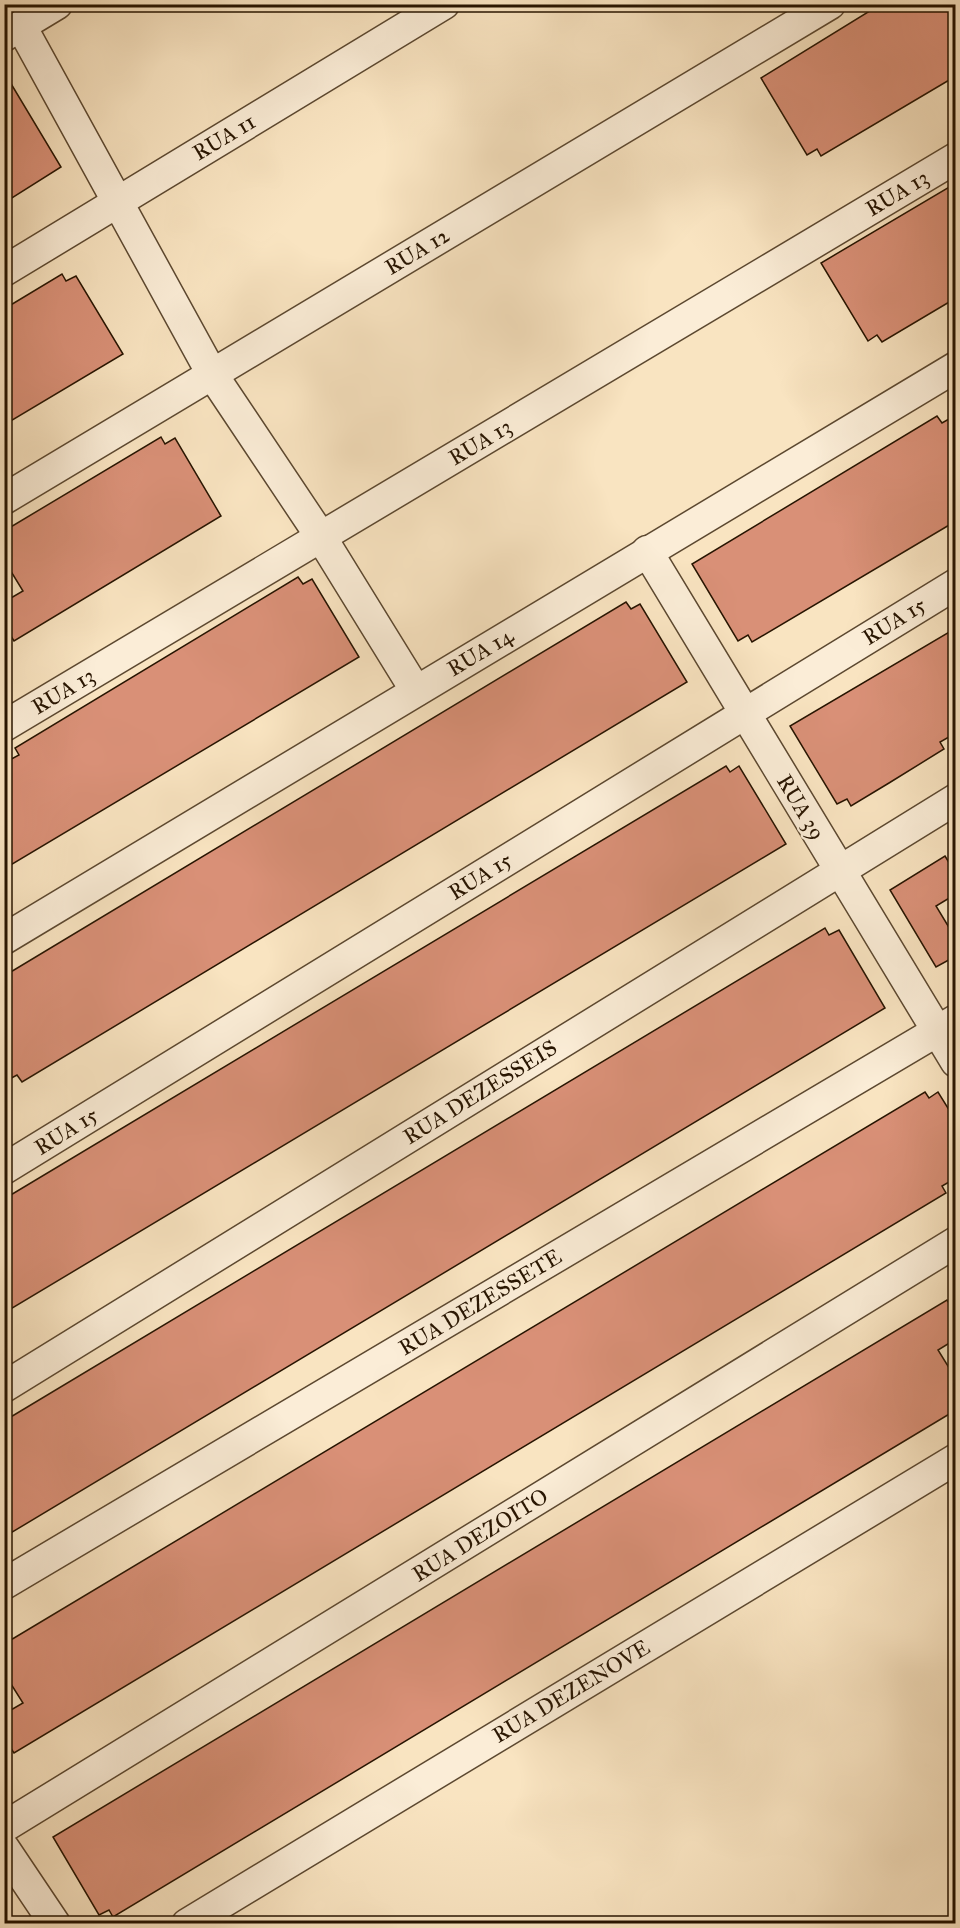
<svg xmlns="http://www.w3.org/2000/svg" width="960" height="1928" font-family="'IM FELL Great Primer',serif">
  <style>
    .building { fill: #d99077; stroke: #271400; stroke-width: 1.5 }
    .lines { fill: none; stroke-linecap: round; stroke-linejoin: round }
    .minor-casing { stroke: #5c4830; stroke-width: 33 }
    .minor { stroke: #fbedd7; stroke-width: 30 }
    .labels { text-anchor: middle; dominant-baseline: central; stroke-width: 4.5; stroke-linejoin: round; paint-order: stroke }
    .street-label { font-size: 22px; fill: #271400; stroke: #fbedd7 }
  </style>
  <rect width="100%" height="100%" fill="#f9e4c1"/>
  <filter id="stains"><feTurbulence type="fractalNoise" baseFrequency=".00333" numOctaves="4"/><feColorMatrix values="0 0 0 0 .2 0 0 0 0 .09 0 0 0 0 .02 0 0 0 .5 -.17"/></filter>
  <radialGradient id="worn" r=".72"><stop offset=".6" stop-color="#630" stop-opacity="0"/><stop offset="1" stop-color="#630" stop-opacity=".3"/></radialGradient>
  <g class="building">
    <polygon points="881,4 956,4 956,76 821,156 817,149 807,155 761,78"/>
    <polygon points="4,72 61,167 4,203"/>
    <polygon points="956,183 956,298 882,342 877,335 868,341 821,263"/>
    <polygon points="62,274 66,281 76,276 123,354 4,425 4,309"/>
    <polygon points="956,415 956,521 752,642 748,635 738,641 692,564 937,416 942,423"/>
    <polygon points="161,437 165,444 175,438 221,516 14,641 4,625 4,602 23,591 4,560 4,531"/>
    <polygon points="298,577 303,584 312,579 359,657 4,869 4,763 19,755 15,748"/>
    <polygon points="626,602 631,609 640,604 687,682 22,1082 17,1075 4,1082 4,976"/>
    <polygon points="956,628 956,733 940,742 944,749 889,783 851,806 847,799 837,804 790,726"/>
    <polygon points="726,766 730,772 739,766 786,844 4,1313 4,1199"/>
    <polygon points="945,856 956,874 956,894 936,906 956,939 956,956 936,967 890,890"/>
    <polygon points="825,928 829,935 839,930 885,1008 4,1537 4,1421"/>
    <polygon points="925,1092 929,1098 938,1092 956,1121 956,1178 942,1186 946,1193 14,1753 4,1738 4,1714 23,1703 4,1673 4,1644"/>
    <polygon points="947,1300 956,1314 956,1339 938,1350 956,1379 956,1410 113,1917 109,1910 99,1915 53,1837"/>
  </g>
  <g class="lines">
    <g class="minor-casing">
      <g id="minor">
        <polyline points="21,26 212,374 321,537 416,691"/>
        <polyline points="4,36 57,4"/>
        <polyline points="4,271 444,4"/>
        <polyline points="4,499 830,4"/>
        <polyline points="647,551 956,1062"/>
        <polyline points="4,726 956,158"/>
        <polyline points="4,939 956,367"/>
        <polyline points="4,1169 956,584"/>
        <polyline points="4,1387 956,799"/>
        <polyline points="4,1584 956,1020"/>
        <polyline points="4,1827 956,1242"/>
        <polyline points="4,1848 55,1924"/>
        <polyline points="187,1924 956,1459"/>
      </g>
    </g>
    <use href="#minor" class="minor"/>
  </g>
  <g class="labels">
    <g class="street-label">
      <text transform="translate(224 137) rotate(-31)">RUA 11</text>
      <text transform="translate(897 193) rotate(-31)">RUA 13</text>
      <text transform="translate(417 251) rotate(-31)">RUA 12</text>
      <text transform="translate(480 442) rotate(-31)">RUA 13</text>
      <text transform="translate(894 621) rotate(-32)">RUA 15</text>
      <text transform="translate(480 652) rotate(-31)">RUA 14</text>
      <text transform="translate(63 691) rotate(-31)">RUA 13</text>
      <text transform="translate(801 807) rotate(59)">RUA 39</text>
      <text transform="translate(480 876) rotate(-32)">RUA 15</text>
      <text transform="translate(480 1092) rotate(-32)">RUA DEZESSEIS</text>
      <text transform="translate(66 1131) rotate(-32)">RUA 15</text>
      <text transform="translate(480 1302) rotate(-31)">RUA DEZESSETE</text>
      <text transform="translate(480 1535) rotate(-32)">RUA DEZOITO</text>
      <text transform="translate(571 1691) rotate(-31)">RUA DEZENOVE</text>
    </g>
  </g>
  <rect width="960" height="1928" fill="none" stroke="#f9e4c1" stroke-width="24"/>
  <rect x="6" y="6" width="948" height="1916" fill="none" stroke="#271400" stroke-width="3"/>
  <rect x="12" y="12" width="936" height="1904" fill="none" stroke="#271400" stroke-width="1.5"/>
  <rect width="100%" height="100%" filter="url(#stains)"/>
  <rect width="100%" height="100%" fill="url(#worn)"/>
</svg>
